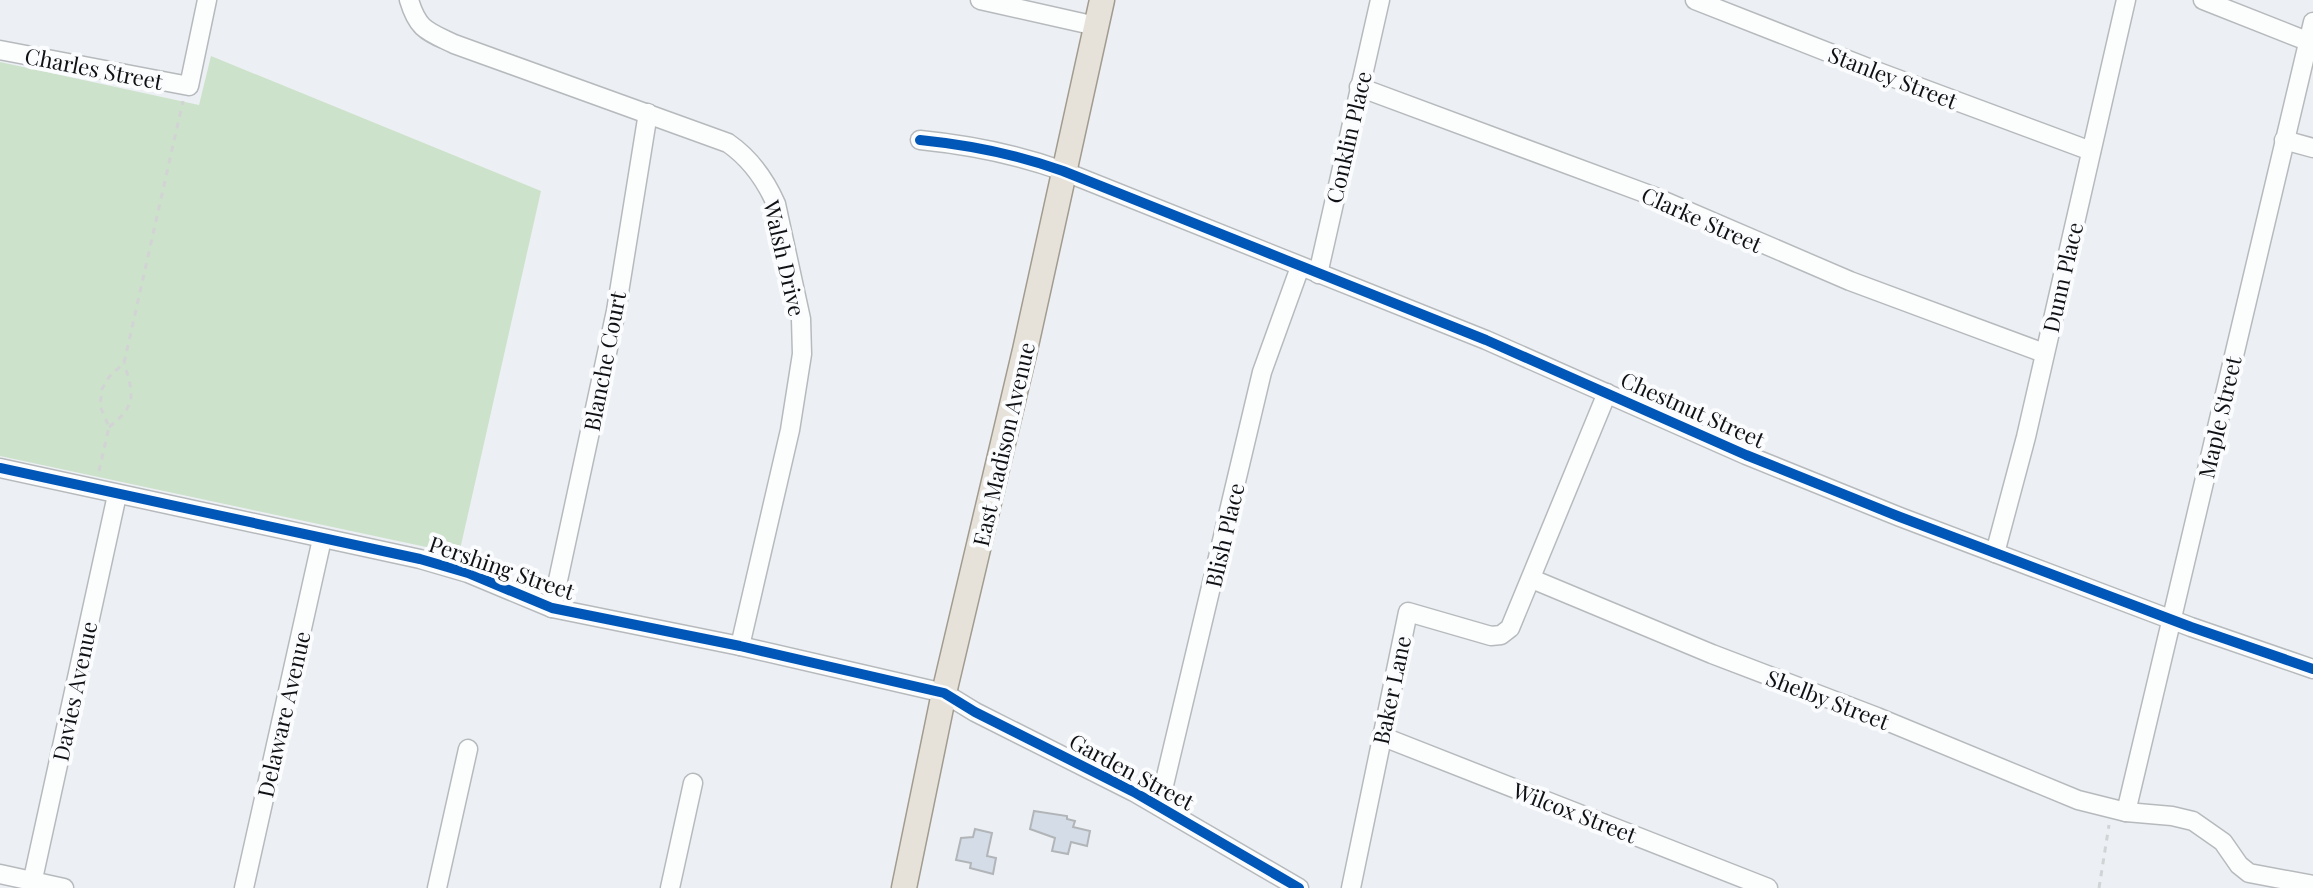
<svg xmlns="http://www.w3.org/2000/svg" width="2313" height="888" font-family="'Playfair Display',serif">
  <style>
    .green { fill: #cde2ca }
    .building { fill: #d4dce7; stroke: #b2b5b8; stroke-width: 2 }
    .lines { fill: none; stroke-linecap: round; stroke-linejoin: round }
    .minor-casing { stroke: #b7babd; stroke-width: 21 }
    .major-casing { stroke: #a29b8f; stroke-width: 27 }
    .path { stroke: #d2d3d5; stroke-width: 3; stroke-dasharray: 6 6; stroke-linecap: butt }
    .minor { stroke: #fcfdfd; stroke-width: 18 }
    .major { stroke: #e6e2da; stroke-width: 24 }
    .cycleway-casing { stroke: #fbfcfe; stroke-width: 15 }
    .cycleway { stroke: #0057b8; stroke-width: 10 }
    .labels { text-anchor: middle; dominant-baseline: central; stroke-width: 8; stroke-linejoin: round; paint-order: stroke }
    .street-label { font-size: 22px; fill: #0f1114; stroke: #fbfcfe }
  </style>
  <rect width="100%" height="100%" fill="#ecf0f4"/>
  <polygon class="green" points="211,56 541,191 459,554 0,456 0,62 199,105"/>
  <g class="building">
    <polygon points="1034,811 1067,816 1067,819 1075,821 1073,827 1090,831 1087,846 1071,842 1068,854 1052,851 1055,838 1030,829"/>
    <polygon points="975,829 992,833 987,856 996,858 993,874 970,868 971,863 956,860 961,838 973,837"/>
  </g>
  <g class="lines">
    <g class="minor-casing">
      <g id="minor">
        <path d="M409,0C418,30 427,31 454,44L728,143C751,159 765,179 776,204L801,319L802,354L790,430L740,646"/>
        <polyline points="980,0 1096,26"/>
        <polyline points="1695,0 1881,73 2091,151"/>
        <polyline points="2203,0 2307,41"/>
        <polyline points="0,50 189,86 207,0"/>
        <polyline points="1359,87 1650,195 1850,281 2044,353"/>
        <path d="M920,140C970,145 1016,154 1063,171L1486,340L1746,455L1900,517L2191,627L2313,669"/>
        <polyline points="2284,140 2313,148"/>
        <polyline points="1318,274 1380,0"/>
        <polyline points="0,468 420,559 468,573 552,608 740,646 944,693 975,712 1134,792 1299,888"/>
        <polyline points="1995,553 2026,437 2126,0"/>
        <polyline points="1532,579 1712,654 1877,717 2078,800 2126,812 2172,816 2193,821 2223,842 2239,865 2249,873 2313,885"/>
        <polyline points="552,608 616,311 648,113"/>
        <polyline points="1381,736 1768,888"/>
        <polyline points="1159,806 1262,372 1300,267"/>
        <polyline points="2126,812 2313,22"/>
        <polyline points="0,874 64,888"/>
        <polyline points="31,888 117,495"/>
        <polyline points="244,888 322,539"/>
        <polyline points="437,888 468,749"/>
        <polyline points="670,888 693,783"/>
        <polyline points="1351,888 1408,612 1491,636 1501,635 1510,628 1607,393"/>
      </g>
    </g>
    <g class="major-casing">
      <polyline id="major" points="904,888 944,693 1025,350 1102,0"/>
    </g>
    <g class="path">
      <path d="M109,427C137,405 134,395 124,363"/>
      <polyline points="99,471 109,427 100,406 102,389 109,377 124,363 183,101"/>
      <polyline points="2099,888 2109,825"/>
    </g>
    <use href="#minor" class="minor"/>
    <use href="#major" class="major"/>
    <g class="cycleway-casing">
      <g id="cycleway">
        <path d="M920,140C970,145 1016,154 1063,171L1486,340L1746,455L1900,517L2191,627L2313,669"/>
        <polyline points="0,468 420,559 468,573 552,608 740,646 944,693 975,712 1134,792 1299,888"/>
      </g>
    </g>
    <use href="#cycleway" class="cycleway"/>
  </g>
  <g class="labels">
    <g class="street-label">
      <text transform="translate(94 68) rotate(11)">Charles Street</text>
      <text transform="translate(1893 77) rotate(21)">Stanley Street</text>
      <text transform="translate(1348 137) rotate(-77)">Conklin Place</text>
      <text transform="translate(1702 219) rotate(24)">Clarke Street</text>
      <text transform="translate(785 258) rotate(77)">Walsh Drive</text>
      <text transform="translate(2062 277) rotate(-77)">Dunn Place</text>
      <text transform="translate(604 361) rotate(-79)">Blanche Court</text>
      <text transform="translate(1693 409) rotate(24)">Chestnut Street</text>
      <text transform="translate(2219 417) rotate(-77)">Maple Street</text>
      <text transform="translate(1003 444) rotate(-77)">East Madison Avenue</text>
      <text transform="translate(1224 535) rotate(-77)">Blish Place</text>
      <text transform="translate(502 567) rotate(19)">Pershing Street</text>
      <text transform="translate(1391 690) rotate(-78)">Baker Lane</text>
      <text transform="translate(74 691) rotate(-78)">Davies Avenue</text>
      <text transform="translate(1828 699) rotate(21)">Shelby Street</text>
      <text transform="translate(283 714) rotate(-77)">Delaware Avenue</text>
      <text transform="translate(1132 771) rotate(28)">Garden Street</text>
      <text transform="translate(1575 812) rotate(21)">Wilcox Street</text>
    </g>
  </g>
</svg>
